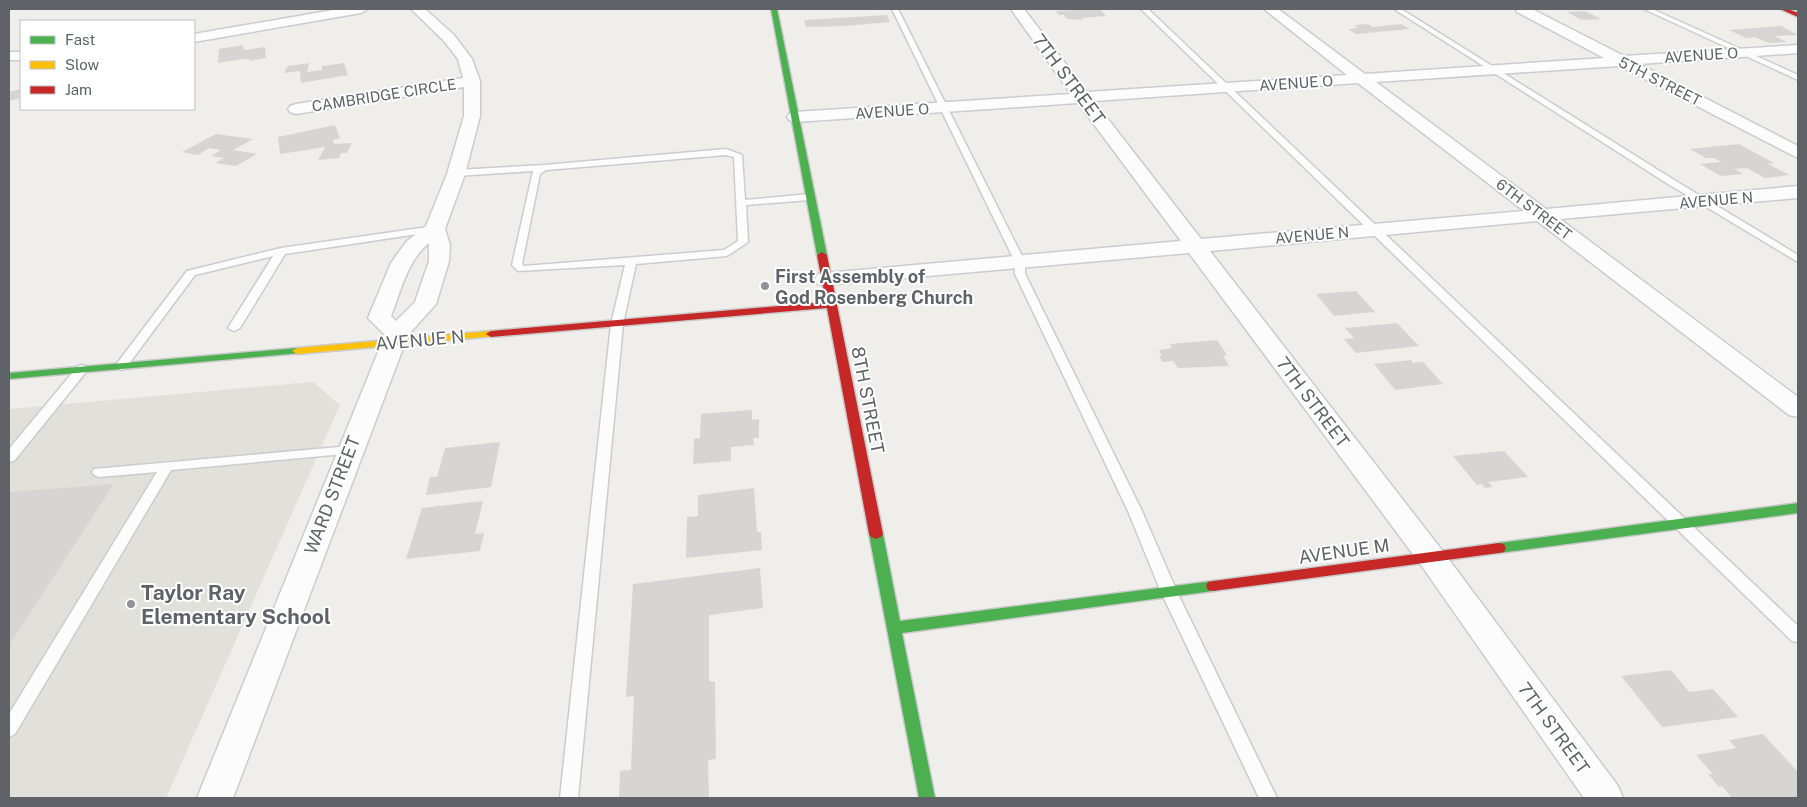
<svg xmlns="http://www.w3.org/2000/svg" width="1807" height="807" font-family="'Public Sans',sans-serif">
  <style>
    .education { fill: #e2e0da }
    .building { fill: #d6d5d3 }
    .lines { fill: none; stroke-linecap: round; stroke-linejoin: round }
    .lane-casing { stroke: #cbcccc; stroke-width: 3 }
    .street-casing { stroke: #cbcccc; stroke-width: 3 }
    .fast-casing { stroke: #cacacb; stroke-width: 3 }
    .slow-casing { stroke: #cacacb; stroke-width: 3 }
    .jam-casing { stroke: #cacacb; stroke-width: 3 }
    .lane { fill: #fdfcfc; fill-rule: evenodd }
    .street { fill: #fdfcfc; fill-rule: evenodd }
    .fast { fill: #4caf50; fill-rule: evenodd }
    .slow { fill: #ffc107; fill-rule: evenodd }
    .jam { fill: #c62828; fill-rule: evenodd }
    .poi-dot { fill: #919496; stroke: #fff; stroke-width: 2 }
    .labels { text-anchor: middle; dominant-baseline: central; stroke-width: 4; stroke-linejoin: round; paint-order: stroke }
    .far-street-label { font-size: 15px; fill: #5f6368; stroke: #fff }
    .street-label { font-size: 18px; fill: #5f6368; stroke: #fff }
    .poi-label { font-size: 18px; font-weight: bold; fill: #5f6368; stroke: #fff; text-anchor: start }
    .near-poi-label { font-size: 21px; font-weight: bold; fill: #5f6368; stroke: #fff; text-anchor: start }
  </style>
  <rect width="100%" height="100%" fill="#efeeea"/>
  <polygon class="education" points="313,382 340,405 166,798 9,798 9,409"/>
  <g class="building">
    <polygon points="1100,9 1106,16 1081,18 1083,20 1067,19 1064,15 1059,15 1056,11"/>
    <polygon points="1585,11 1601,19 1582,20 1567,12"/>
    <polygon points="887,15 890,22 845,26 806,27 804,20"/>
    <polygon points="1368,24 1373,27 1401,24 1410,29 1356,34 1348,29 1358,28 1354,25"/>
    <polygon points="1781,26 1798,35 1774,36 1787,42 1769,43 1755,37 1746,38 1729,30"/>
    <polygon points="243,45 244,50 265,47 266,58 249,61 249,59 244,59 218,63 219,49"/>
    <polygon points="309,63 307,72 322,70 322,66 344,63 348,75 301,83 300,71 284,73 288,66"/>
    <polygon points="21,89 21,98 9,101 9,92"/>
    <polygon points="335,125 340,138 333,140 334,144 352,143 347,153 341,153 339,158 318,160 325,147 280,154 278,137"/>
    <polygon points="216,134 253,139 233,150 257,154 236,166 215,163 224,158 211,156 221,150 209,148 198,155 182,152"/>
    <polygon points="1739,144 1774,163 1768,164 1789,175 1765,178 1747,168 1734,169 1743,174 1721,176 1700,164 1721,162 1714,158 1706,158 1690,149"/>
    <polygon points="1356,291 1375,312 1334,316 1316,294"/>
    <polygon points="1397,323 1419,346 1356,353 1344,339 1354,338 1345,328"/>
    <polygon points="1217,340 1227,355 1223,356 1229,366 1178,368 1173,361 1162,362 1159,356 1162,356 1159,350 1172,348 1170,344"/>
    <polygon points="1411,360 1413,363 1423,362 1443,384 1395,390 1374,364"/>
    <polygon points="752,410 752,420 759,419 759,438 753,438 754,445 731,447 731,461 693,464 694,439 700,438 701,414"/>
    <polygon points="500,442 491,487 426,495 430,477 437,477 445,448"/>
    <polygon points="1504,451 1528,477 1488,482 1493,487 1485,488 1482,484 1477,485 1453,456"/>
    <polygon points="114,484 9,645 9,492"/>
    <polygon points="754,488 757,532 761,532 762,550 686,558 687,517 698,516 698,495"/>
    <polygon points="483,501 475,534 484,533 480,551 406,559 422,508"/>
    <polygon points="760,568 763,608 709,615 709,681 715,682 716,759 708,760 709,798 619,798 620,771 631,770 634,696 626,697 633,584"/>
    <polygon points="1671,670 1689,692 1713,689 1738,717 1662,727 1621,676"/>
    <polygon points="1763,734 1798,772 1798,798 1732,798 1722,786 1719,787 1708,774 1713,774 1696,755 1736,748 1729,740"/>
  </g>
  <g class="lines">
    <g class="lane-casing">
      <g id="lane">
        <polygon points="892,9 898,9 1025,262 1025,274 1142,511 1177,592 1277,798 1259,798 1161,592 1128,511 1015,274 1015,262"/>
        <polygon points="1141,9 1148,9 1798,626 1798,642 1792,641"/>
        <polygon points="1394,9 1401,9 1674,180 1798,255 1798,262 1668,184"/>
        <polygon points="1644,9 1652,9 1798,75 1798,80"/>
        <path d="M726,149L742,155L745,200L810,194L815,197L810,200L746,205L748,242L727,256L636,264L623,324L578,798H560L611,324L625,265L518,271L512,265L533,171L456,176L451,173L456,170L544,165ZM726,155L734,157L738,241L724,250L524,266L522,264L540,174L546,170Z"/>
        <polygon points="435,226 438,227 438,231 285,254 240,328 234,331 228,328 273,256 195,275 125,369 121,370 115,366 187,271 281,248"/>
        <polygon points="82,365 86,366 88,369 86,372 14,461 9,462 9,449 78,366"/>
        <polygon points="350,446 355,447 357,450 355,453 171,470 15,734 9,737 9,714 157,472 99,477 94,475 92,472 94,469"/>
      </g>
    </g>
    <g class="street-casing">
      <g id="street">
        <polygon points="339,9 368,9 361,13 194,42 194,34"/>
        <path d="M411,9H425L454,35L472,59L480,81V116L465,174L445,229L450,245L449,261L436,304L408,335L233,798H197L385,335L368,318L391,263L406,242L426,226L447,174L464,116V87L296,114L290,112L288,109L290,106L296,104L463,78L458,59L444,41ZM429,243V261L415,302L396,321L391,316C401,291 407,261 429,243Z"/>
        <path d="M1011,9H1024L1087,92L1347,75L1264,9H1278L1365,74L1604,58L1517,12L1516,9H1532L1624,56L1798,45V53L1639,64L1798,146V158L1619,66L1376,82L1546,209L1798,186V198L1560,219L1798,397V417L1789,415L1537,221L1210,251L1441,549L1618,786L1623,798H1584L1421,565L1189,253L826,285L818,284L815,279L818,274L826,273L1181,241L1078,103L795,122L789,120L787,117L789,114L795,112L1071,94ZM1358,83L1524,211L1201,239L1094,101Z"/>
        <rect x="9" y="52" width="12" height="8"/>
      </g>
    </g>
    <g class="fast-casing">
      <g id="fast">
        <polygon points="771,9 777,9 827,255 822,258 817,255"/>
        <polygon points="297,348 301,349 302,351 301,353 9,379 9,373"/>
        <polygon points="1798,503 1798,513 1499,553 1494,552 1492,548 1494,544 1499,543"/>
        <polygon points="876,529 881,531 883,534 900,621 1213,581 1218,582 1220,586 1218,590 1213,591 902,633 935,798 919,798 869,534 871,531"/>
      </g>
    </g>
    <g class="slow-casing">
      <polygon id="slow" points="491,331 496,334 495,336 297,354 292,351 297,348"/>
    </g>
    <g class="jam-casing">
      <g id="jam">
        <polygon points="1780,9 1788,9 1798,13 1798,17"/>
        <polygon points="822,252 827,255 883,534 881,537 876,539 871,537 869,534 827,308 491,337 486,334 491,331 826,302 817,255"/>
        <polygon points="1499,543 1504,544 1506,548 1504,552 1499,553 1213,591 1208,590 1206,586 1208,582 1213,581"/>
      </g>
    </g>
    <use href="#lane" class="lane"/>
    <use href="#street" class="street"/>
    <use href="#fast" class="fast"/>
    <use href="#slow" class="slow"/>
    <use href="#jam" class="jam"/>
  </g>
  <g class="poi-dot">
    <circle cx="765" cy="286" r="5"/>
    <circle cx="131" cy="604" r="5"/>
  </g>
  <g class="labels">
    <g class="far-street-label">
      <text transform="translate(1701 55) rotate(-4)">AVENUE O</text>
      <text transform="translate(1660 81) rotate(27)">5TH STREET</text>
      <text transform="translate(1296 83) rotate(-4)">AVENUE O</text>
      <text transform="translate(384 95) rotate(-9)">CAMBRIDGE CIRCLE</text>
      <text transform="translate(892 111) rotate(-4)">AVENUE O</text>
      <text transform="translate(1716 200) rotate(-5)">AVENUE N</text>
      <text transform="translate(1534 209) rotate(37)">6TH STREET</text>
      <text transform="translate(1312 235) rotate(-5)">AVENUE N</text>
    </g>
    <g class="street-label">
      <text transform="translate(1069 79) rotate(53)">7TH STREET</text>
      <text transform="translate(420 340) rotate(-5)">AVENUE N</text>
      <text transform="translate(868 400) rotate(79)">8TH STREET</text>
      <text transform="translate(1313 402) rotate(53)">7TH STREET</text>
      <text transform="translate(332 495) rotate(-69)">WARD STREET</text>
      <text transform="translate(1344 551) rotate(-8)">AVENUE M</text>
      <text transform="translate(1554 728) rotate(54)">7TH STREET</text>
    </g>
    <g class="poi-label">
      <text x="775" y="276">First Assembly of<tspan x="775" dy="21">God Rosenberg Church</tspan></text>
    </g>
    <g class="near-poi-label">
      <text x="141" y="592">Taylor Ray<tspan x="141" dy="24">Elementary School</tspan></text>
    </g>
  </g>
  <rect width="1807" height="807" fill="none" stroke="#5f6368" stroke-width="20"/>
  <rect x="20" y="20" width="175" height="90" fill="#ffffff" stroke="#bfc1c3"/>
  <rect x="30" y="36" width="25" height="8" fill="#4caf50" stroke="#bfc1c3"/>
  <text x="65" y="45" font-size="15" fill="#5f6368">Fast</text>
  <rect x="30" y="61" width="25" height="8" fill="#ffc107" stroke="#bfc1c3"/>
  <text x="65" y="70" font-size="15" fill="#5f6368">Slow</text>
  <rect x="30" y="86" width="25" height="8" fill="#c62828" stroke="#bfc1c3"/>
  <text x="65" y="95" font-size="15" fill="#5f6368">Jam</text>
</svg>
